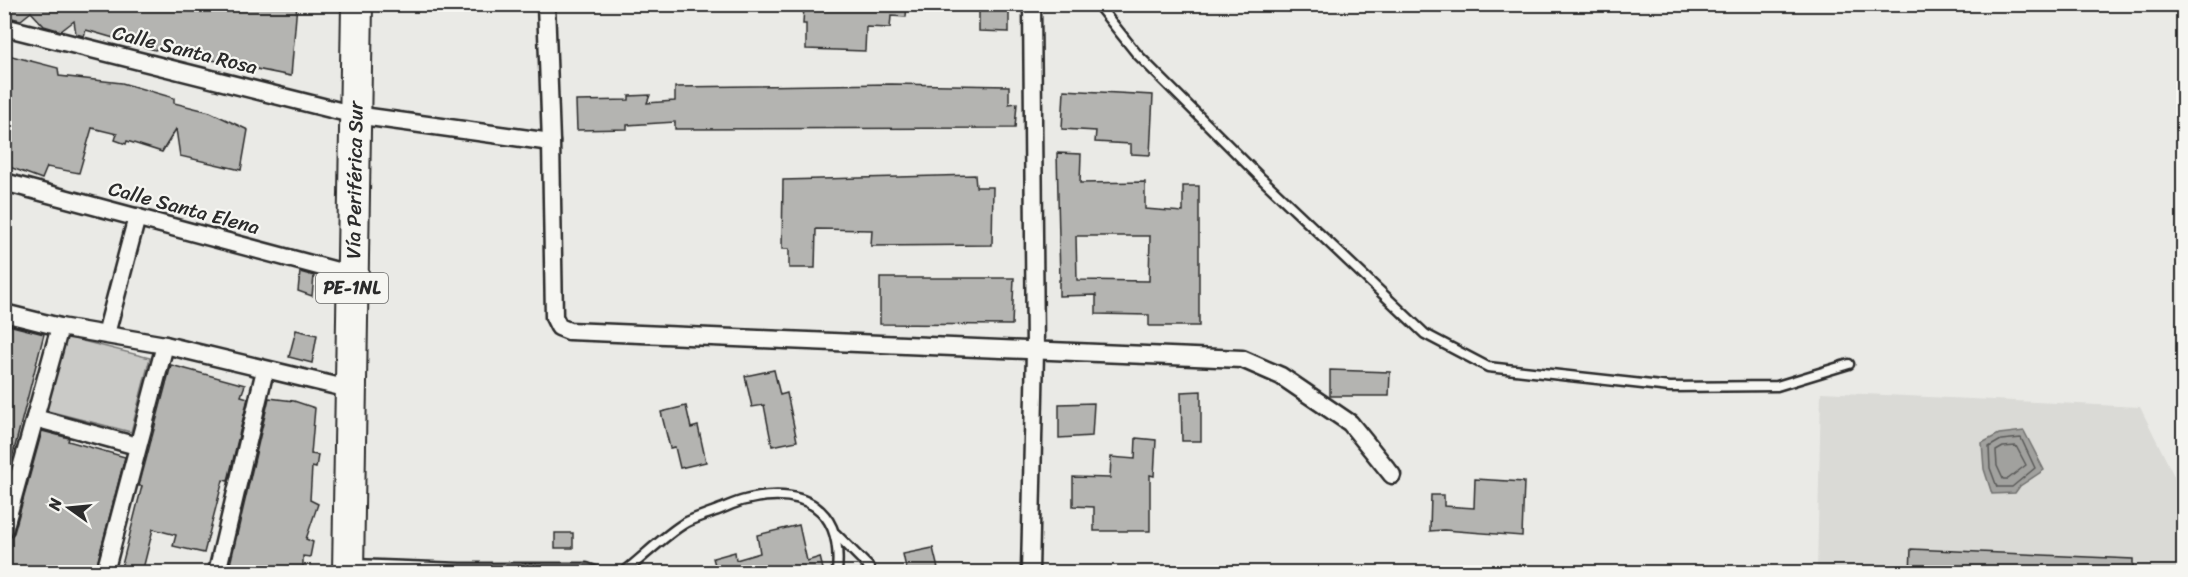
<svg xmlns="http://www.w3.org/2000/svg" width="2188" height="577" font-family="Sriracha,sans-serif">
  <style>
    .built { fill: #dadad6 }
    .green { fill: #cacac7; stroke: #7a7a79; stroke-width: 1.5 }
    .water { fill: #a1a19e; stroke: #727270; stroke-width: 1.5 }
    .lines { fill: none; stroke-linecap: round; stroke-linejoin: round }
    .shore { stroke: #5a5a59; stroke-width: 1.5 }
    .building { fill: #b4b4b1; stroke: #2b2b2b; stroke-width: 1.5; fill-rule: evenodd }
    .lane-casing { stroke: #2b2b2b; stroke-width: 13 }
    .street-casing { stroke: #2b2b2b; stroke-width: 21 }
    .highway-casing { stroke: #2b2b2b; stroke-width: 34 }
    .lane { stroke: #f6f6f2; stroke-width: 8 }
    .street { stroke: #f6f6f2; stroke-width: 16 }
    .highway { stroke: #f6f6f2; stroke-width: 30 }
    .labels { text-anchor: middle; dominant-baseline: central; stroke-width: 4.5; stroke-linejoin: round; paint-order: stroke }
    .shield { fill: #f6f6f2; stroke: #686867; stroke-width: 1.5 }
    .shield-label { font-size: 18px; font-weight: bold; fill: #2b2b2b }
    .street-label { font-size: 20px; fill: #2b2b2b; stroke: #f6f6f2 }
  </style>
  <rect width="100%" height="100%" fill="#eaeae6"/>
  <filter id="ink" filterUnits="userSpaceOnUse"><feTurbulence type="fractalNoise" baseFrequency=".0167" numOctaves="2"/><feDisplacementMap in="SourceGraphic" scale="12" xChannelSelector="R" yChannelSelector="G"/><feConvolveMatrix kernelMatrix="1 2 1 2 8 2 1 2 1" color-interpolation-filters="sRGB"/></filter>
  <g filter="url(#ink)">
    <polygon class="built" points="1821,392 2140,407 2183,494 2183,572 1817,572"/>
    <polygon class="green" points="63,336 150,358 131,432 44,410"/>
    <polygon class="water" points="2024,431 2044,470 2020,486 2015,493 1992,494 1984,469 1982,443 1999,434"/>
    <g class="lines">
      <g class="shore">
        <polygon points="2021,438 2035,468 2012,487 1997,487 1990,468 1989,447 2001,440"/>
        <polygon points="2016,446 2026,465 2008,479 2003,479 1997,466 1996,451 2003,447"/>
      </g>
    </g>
    <g class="building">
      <polygon points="4,4 297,4 291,76 192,56 161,46 155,50 86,30 84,36 76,34 74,21 61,31 44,26 31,12 21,20 12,18 4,14"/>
      <polygon points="804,4 907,4 906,17 891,16 890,28 866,27 865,51 806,49 806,24 803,24"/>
      <polygon points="979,4 1009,4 1009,32 979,31"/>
      <polygon points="4,54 58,68 59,76 122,83 174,98 174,103 210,112 248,130 241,170 180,156 176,129 162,152 127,141 126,144 115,140 117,134 92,128 79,173 47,167 42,179 4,165"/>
      <polygon points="891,84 1009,86 1009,104 1017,103 1015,128 675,129 675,122 627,125 627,129 577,130 576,101 629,100 629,96 650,95 647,103 675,101 675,87"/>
      <polygon points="1064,90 1153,95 1150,155 1131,154 1131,144 1095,142 1096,131 1062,129"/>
      <path d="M1057,153L1081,154L1080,183L1145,182V209L1183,212V186H1199V326H1149V315L1096,314V295L1059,296V280H1060ZM1076,236H1150L1149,281L1077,280Z"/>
      <polygon points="975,175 976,187 993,187 992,245 871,246 872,230 816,229 815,268 789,268 789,249 782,249 783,180"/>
      <polygon points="300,272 314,276 312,296 298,291"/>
      <polygon points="880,278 1014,278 1012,325 880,324"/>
      <polygon points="4,324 44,334 4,489"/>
      <polygon points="296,330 317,335 312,363 289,357"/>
      <polygon points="171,365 245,385 241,396 248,398 228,481 223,480 204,553 173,546 176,535 153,529 142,573 120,573 142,486 139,486"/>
      <polygon points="774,370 780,395 787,393 797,441 772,446 764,405 752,407 745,376"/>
      <polygon points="1330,370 1390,372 1389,396 1330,396"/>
      <polygon points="1201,391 1201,441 1182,441 1181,392"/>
      <polygon points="269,398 294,401 315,408 311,454 318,455 316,468 312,467 310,500 318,504 306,539 313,542 310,557 303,556 303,573 228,573"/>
      <polygon points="1094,403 1092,436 1059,438 1059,404"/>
      <polygon points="686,406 691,428 698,426 706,462 680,468 675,447 670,448 661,412"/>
      <polygon points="42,431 69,438 68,441 125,457 95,573 4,573 4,552 8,540 14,533"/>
      <polygon points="1136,438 1156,440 1154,476 1150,475 1150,531 1094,531 1094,507 1073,506 1073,477 1110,478 1111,457 1135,459"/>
      <polygon points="1475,479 1524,482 1522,536 1444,530 1430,531 1431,495 1444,495 1444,506 1474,508"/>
      <polygon points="799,525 807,561 820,557 824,573 703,573 702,568 715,565 713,558 735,552 736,560 760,553 757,535"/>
      <rect x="555" y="533" width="18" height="15"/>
      <polygon points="933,548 939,573 907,573 903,554"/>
      <polygon points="1911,549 2133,559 2133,573 1910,573"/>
    </g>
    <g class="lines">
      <g class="lane-casing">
        <g id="lane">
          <polyline points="1097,4 1137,54 1262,179 1425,334 1488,367 1670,387 1777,386 1849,364"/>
          <polyline points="836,534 868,566 871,572"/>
          <polyline points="354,564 460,568 587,568 598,572"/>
          <path d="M624,572C642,558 666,534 685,523C694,518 705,515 715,511C724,508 735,502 745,500C804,486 843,508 837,572"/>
        </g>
      </g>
      <g class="street-casing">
        <g id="street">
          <polyline points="546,4 551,142 554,317 559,327 569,331 1242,359 1281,376 1350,423 1392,475"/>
          <polyline points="4,27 355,115 551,142"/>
          <polyline points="4,182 352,275"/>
          <polyline points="4,313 60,327 165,345 349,389"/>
          <polyline points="106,334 137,217"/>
          <polyline points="35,418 137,446"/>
          <polyline points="4,530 60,327"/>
          <polyline points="105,572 165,345"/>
          <polyline points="217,572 265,370"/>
          <polyline points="1030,572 1035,351 1032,4"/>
        </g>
      </g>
      <g class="highway-casing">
        <g id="highway">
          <path id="s1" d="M348,572L357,4"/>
        </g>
      </g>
      <use href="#lane" class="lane"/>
      <use href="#street" class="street"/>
      <use href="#highway" class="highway"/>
    </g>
  </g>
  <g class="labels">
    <rect class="shield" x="316" y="273" width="72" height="30" rx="4.5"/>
    <g class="shield-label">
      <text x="352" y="288">PE-1NL</text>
    </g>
    <g class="street-label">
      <text transform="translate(185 50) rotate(14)">Calle Santa Rosa</text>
      <text stroke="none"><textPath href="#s1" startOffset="392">Vía Periférica Sur</textPath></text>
      <text transform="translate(184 208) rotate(15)">Calle Santa Elena</text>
    </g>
  </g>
  <rect width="2188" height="577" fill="none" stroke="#f6f6f2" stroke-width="24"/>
  <rect x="12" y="12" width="2164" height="553" fill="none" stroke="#2b2b2b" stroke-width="2" filter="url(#ink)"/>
  <g transform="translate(69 508) rotate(285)" stroke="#f6f6f2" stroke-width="4.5" paint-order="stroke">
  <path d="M0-4.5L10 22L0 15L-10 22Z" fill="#2b2b2b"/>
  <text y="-9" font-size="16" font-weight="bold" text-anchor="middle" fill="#2b2b2b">N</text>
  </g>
</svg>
